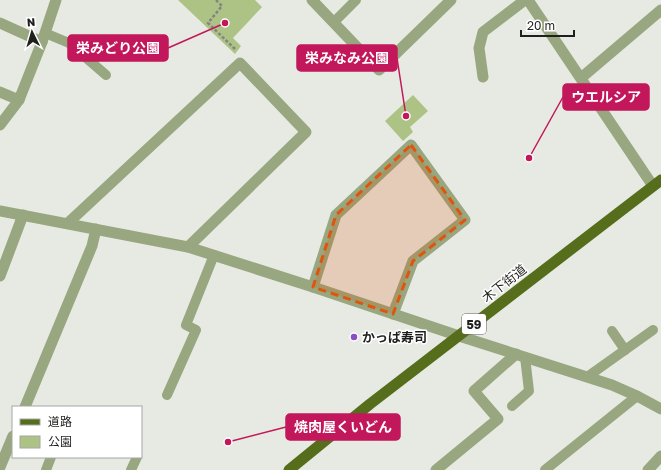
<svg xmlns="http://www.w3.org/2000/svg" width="661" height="470" font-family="'Golos Text','Noto Sans JP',sans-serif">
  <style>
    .green { fill: #adc385 }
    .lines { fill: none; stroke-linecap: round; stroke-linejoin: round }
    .path { stroke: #838580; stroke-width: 2.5; stroke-dasharray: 3 2; stroke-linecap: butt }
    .service { stroke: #98a77f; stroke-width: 10 }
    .minor { stroke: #98a77f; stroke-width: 11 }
    .primary { stroke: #566e1c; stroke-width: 11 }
    .marked { fill: #de560d; fill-opacity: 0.2; stroke: #de560d; stroke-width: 3; stroke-dasharray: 8 5; stroke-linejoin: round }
    .poi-dot { fill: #8a4ec5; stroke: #fff; stroke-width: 1.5 }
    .labels { text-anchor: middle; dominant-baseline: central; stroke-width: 3; stroke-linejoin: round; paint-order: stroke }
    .shield { fill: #fff; stroke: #626361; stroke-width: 1 }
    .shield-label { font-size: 12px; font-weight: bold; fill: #1f201d }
    .street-label { font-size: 13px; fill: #1f201d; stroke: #fff }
    .poi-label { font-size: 13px; font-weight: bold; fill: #1f201d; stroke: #fff; text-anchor: start }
    .leader { fill: none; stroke: #c2185b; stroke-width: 1.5 }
    .callout-dot { fill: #c2185b; stroke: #fff; stroke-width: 1.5 }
    .callout { fill: #c2185b; stroke: #c2185b; stroke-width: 1.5 }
    .callout-label { font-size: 14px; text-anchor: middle; font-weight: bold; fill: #fff }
  </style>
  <rect width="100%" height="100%" fill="#e7eae3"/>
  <g class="green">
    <polygon points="178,0 255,0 262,7 233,38 241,46 235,54"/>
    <polygon points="413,95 428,111 410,127 413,132 403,141 385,121"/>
  </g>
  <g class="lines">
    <polyline class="path" points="216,0 222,6 208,23 236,50"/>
    <g class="service">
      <polyline points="334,22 356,0"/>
      <polyline points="45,33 69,43 106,75"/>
      <polyline points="612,331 625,350"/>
      <polyline points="587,377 653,330"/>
      <polyline points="167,395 196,330 186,325 214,255"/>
      <polyline points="512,406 529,391 525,357"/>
      <polyline points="46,470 51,457"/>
      <polyline points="131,470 137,457"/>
      <polyline points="545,470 637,396"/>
    </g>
    <g class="minor">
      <polyline points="312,0 379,70 451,0"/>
      <polyline points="528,0 653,186"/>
      <polyline points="0,23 42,42"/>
      <polyline points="483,77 479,48 483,32 525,0"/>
      <polyline points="581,78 661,10"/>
      <polyline points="0,92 19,100"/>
      <polyline points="0,125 19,100 42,42 56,0"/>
      <polyline points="0,211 188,247 313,287 459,336 612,385 637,396 661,409"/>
      <polyline points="68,223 240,63 306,132 188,247"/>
      <polyline points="0,276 23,215"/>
      <polyline points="313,287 336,215 411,145 465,220 413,261 393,314"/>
      <polyline points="25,407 92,246 96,229"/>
      <polyline points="0,467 13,436"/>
      <polyline points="436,470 498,419 474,391 516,354"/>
      <polyline points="648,470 661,456"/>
    </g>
    <polyline class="primary" points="289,470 370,404 661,180"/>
  </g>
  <path class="marked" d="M411,145L465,220L413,261L393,314L313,287L336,215Z"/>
  <circle class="poi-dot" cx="354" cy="337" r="4"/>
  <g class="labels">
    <rect class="shield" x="462" y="314" width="24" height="20" rx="3"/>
    <g class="shield-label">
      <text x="474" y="324">59</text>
    </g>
    <g class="street-label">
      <text transform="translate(504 283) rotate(-38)">木下街道</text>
    </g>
    <g class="poi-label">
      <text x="362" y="337">かっぱ寿司</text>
    </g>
  </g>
  <path class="leader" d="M225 23L168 48M406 116L397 58M529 158L563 97M228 442L286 427"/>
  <g class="callout-dot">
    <circle cx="225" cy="23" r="4"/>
    <circle cx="406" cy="116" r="4"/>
    <circle cx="529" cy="158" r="4"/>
    <circle cx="228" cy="442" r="4"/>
  </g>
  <g class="callout">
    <rect x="68" y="35" width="100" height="26" rx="4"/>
    <rect x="297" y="45" width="100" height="26" rx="4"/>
    <rect x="563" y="84" width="86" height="26" rx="4"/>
    <rect x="286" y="414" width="114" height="26" rx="4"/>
  </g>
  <g class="callout-label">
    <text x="118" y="53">栄みどり公園</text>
    <text x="347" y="63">栄みなみ公園</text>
    <text x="606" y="102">ウエルシア</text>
    <text x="343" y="432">焼肉屋くいどん</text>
  </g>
  <rect x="12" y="406" width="130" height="52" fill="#ffffff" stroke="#a5a6a5"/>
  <rect x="20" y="419" width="20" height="6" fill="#566e1c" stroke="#a5a6a5"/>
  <text x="48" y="426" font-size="12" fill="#1f201d">道路</text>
  <rect x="20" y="436" width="20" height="12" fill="#adc385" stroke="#a5a6a5"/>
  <text x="48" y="446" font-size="12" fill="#1f201d">公園</text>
  <g transform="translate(32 32) rotate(355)" stroke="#ffffff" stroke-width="3" paint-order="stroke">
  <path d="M0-3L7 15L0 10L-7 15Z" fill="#1f201d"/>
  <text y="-6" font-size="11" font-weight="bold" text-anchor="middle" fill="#1f201d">N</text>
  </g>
  <path d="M521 30v6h53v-6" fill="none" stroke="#1f201d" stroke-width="2"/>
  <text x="527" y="30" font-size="12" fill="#1f201d" stroke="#ffffff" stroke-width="3" paint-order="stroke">20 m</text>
</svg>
